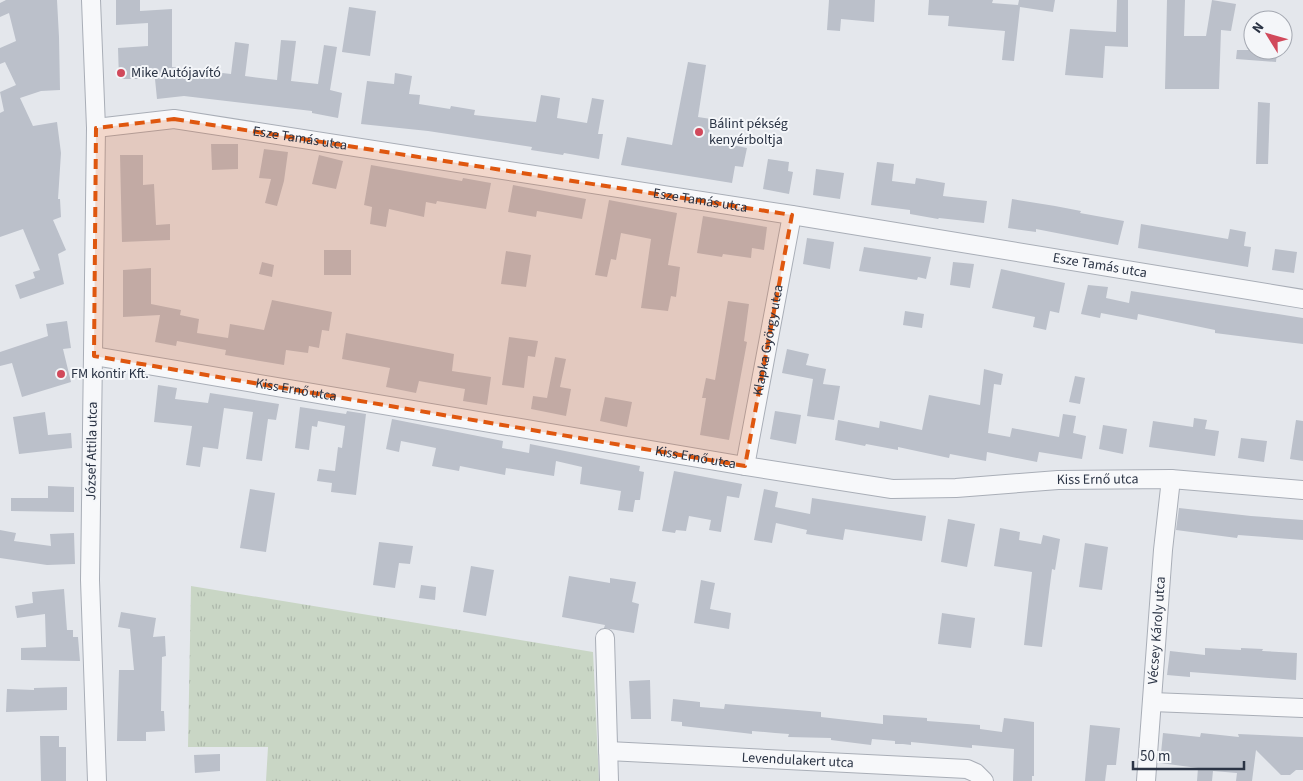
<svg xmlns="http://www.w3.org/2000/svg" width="1303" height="781" font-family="'Source Sans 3',sans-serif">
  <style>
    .grass { fill: url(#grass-tufts) }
    .building { fill: #bbc0ca }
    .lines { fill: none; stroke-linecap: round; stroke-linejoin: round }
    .minor-casing { stroke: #a9aeb7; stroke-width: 20 }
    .minor { stroke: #f7f8fa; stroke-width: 18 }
    .marked { fill: #df570f; fill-opacity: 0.2; stroke: #df570f; stroke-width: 4; stroke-dasharray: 10 6; stroke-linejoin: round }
    .poi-dot { fill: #d1495b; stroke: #f4f6f9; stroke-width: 2 }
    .labels { text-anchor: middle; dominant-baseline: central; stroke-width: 4; stroke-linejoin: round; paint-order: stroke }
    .poi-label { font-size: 14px; fill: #2b3445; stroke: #f4f6f9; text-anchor: start }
    .street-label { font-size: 14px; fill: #2b3445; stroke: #f4f6f9 }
  </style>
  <defs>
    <pattern id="grass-tufts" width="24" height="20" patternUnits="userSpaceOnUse" patternTransform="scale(1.25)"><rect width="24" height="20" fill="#c9d6c5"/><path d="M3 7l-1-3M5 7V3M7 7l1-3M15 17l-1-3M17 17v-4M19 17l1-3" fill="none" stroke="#adb8ab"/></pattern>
  </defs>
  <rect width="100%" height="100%" fill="#e4e7ec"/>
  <polygon class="grass" points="191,586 593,652 599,781 266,781 268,747 188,747"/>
  <g class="building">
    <polygon points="6,0 57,0 59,37 60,90 41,91 20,98 33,126 57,122 61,153 58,199 60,199 61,217 53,220 66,250 58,254 64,284 20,299 15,285 35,278 33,272 40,270 23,229 0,237 0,113 4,111 0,92 16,85 5,62 0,64 0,48 16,41 9,13 0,17 0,3"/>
    <polygon points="116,0 140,0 140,11 172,9 172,67 231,74 235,42 249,44 245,76 277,80 281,40 296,41 291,81 318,84 324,45 337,47 330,90 342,93 338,118 312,113 312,111 184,96 157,99 155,79 119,79 118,48 148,46 148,23 116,25"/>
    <polygon points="829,0 875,0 874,22 841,19 840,31 827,30"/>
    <polygon points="929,0 993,0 992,3 1018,5 1019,0 1055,0 1053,12 1020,7 1014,61 1002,60 1005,31 948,26 949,16 928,15"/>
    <polygon points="1117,0 1128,0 1128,47 1105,46 1103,78 1065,75 1070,29 1116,32"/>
    <polygon points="1167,0 1185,0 1184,36 1206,36 1212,0 1236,4 1231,31 1221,30 1219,89 1165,89"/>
    <polygon points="349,7 376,11 370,56 342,52"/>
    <polygon points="1237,50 1277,50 1276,62 1236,59"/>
    <polygon points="688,62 706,65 698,117 711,119 708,140 747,148 743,167 735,166 732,183 621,165 627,137 672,145"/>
    <polygon points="395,73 412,76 409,94 420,95 419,104 450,109 451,106 475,110 474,115 536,122 541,95 560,98 557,118 587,123 592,98 604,100 598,134 603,134 599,159 564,153 563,155 531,150 532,147 428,131 361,124 367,81 394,84"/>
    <polygon points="1258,102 1270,103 1268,164 1256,164"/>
    <polygon points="211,144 238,144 238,169 212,170"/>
    <polygon points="264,149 288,152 284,181 277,206 265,203 271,179 259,178"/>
    <polygon points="120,155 143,155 143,185 154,184 156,225 170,224 170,240 122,242"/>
    <polygon points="319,155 343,161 336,189 312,184"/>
    <polygon points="768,159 789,162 788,171 793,172 789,194 763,189"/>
    <polygon points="877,162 894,164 892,181 915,184 916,178 945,183 943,196 987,201 984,223 939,218 938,219 910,214 910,210 871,205"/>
    <polygon points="371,165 462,181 463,178 491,183 486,209 437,201 436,204 426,202 424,217 389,209 386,227 370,224 372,207 364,205"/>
    <polygon points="816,169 844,173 840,199 813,195"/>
    <polygon points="513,185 586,199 582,219 537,211 536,217 508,212"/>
    <polygon points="1012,199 1055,206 1081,211 1080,213 1124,221 1118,245 1036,229 1036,232 1008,228"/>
    <polygon points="609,200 677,213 668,265 680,267 676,297 671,296 668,311 641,308 651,239 621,233 616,260 611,259 607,277 595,275"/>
    <polygon points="703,216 767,227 764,250 752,248 751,258 723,254 722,257 697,253"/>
    <polygon points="1141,224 1228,239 1230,229 1246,232 1244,246 1251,247 1248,267 1138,248"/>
    <polygon points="807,238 834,242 830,269 803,264"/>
    <polygon points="864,247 931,257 926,279 918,277 917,280 859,271"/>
    <polygon points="1275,249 1297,252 1294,273 1272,270"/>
    <rect x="324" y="250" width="27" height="25"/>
    <polygon points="506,251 531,255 526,287 501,284"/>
    <polygon points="262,262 274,265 272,277 259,274"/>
    <polygon points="953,262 974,264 970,288 950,285"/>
    <polygon points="151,268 151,304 181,310 180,315 199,319 197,333 228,338 230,324 264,330 272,300 332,312 329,331 322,330 319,348 309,346 308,353 286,350 284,365 225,355 226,350 177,341 176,346 155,342 160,315 123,317 123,270"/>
    <polygon points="1001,269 1065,283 1059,313 1050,311 1046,330 1033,327 1035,317 992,308"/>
    <polygon points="1088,285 1108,287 1106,298 1129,303 1131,291 1303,318 1303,344 1215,333 1215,330 1138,314 1137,320 1101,313 1100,318 1081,314"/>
    <polygon points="728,301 749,304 744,341 747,342 729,440 700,435 706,398 702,398 706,378 715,380"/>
    <polygon points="905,311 924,314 922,328 903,325"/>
    <polygon points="67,321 71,348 63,349 71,382 22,397 12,363 0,366 0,352 48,336 46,324"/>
    <polygon points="346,333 454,354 452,371 491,377 487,405 463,401 465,389 419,381 416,393 386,387 390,368 342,359"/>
    <polygon points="509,337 538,341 535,357 528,356 524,388 502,385"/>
    <polygon points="787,349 809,354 806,365 826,369 823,384 840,386 834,420 807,416 813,379 782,373"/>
    <polygon points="555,357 566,359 560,387 571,389 566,416 531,409 533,396 547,398"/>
    <polygon points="984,369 1003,374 1001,385 994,384 988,433 1010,437 1012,428 1059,437 1063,414 1076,416 1073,433 1086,436 1082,459 1039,452 1037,462 987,452 986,461 950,454 949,458 898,447 898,450 866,444 865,446 835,440 838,420 879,428 880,421 922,430 929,395 980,405"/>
    <polygon points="1075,376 1085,378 1080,404 1069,402"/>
    <polygon points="158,385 177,388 175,399 208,403 210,393 279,404 276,420 268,419 262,461 246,459 253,412 224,408 218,449 203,447 200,467 186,465 192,426 154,422"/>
    <polygon points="605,397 632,402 627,427 600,421"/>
    <polygon points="300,407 346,414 347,411 366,414 356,495 331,492 332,483 317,481 319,469 335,471 338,447 342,448 345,426 318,421 317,427 312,426 309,450 295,448"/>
    <polygon points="775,411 801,415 796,444 770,439"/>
    <polygon points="45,412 48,435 71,433 72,448 19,454 13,417"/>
    <polygon points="1194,418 1207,420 1205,429 1219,431 1215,456 1149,447 1153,421 1193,427"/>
    <polygon points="392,419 503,441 502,448 529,453 530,444 640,466 639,471 644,472 640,500 635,500 633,512 618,510 621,491 580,484 582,467 556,461 554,476 506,468 505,475 460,466 459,471 432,466 436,448 401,441 399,452 386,449"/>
    <polygon points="1296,420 1303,421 1303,461 1290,459"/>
    <polygon points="1103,425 1127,429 1123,454 1099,449"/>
    <polygon points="1241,438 1267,441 1264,462 1238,458"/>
    <polygon points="674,471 742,484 739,498 727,496 721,532 709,530 711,520 689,516 686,531 676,530 675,533 662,531"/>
    <polygon points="48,486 74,487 74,512 11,511 11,498 48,498"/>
    <polygon points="250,489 275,493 266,552 240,548"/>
    <polygon points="764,489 778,492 775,507 810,514 812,498 926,516 922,541 845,529 843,540 806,534 807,530 776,523 772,543 754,540"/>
    <polygon points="1179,508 1251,516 1303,520 1303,540 1238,535 1237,538 1176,530"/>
    <polygon points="948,519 975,524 967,567 941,562"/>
    <polygon points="1000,528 1020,532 1019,540 1041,544 1043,535 1060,539 1055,570 1052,569 1042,647 1024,645 1032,572 994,566"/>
    <polygon points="0,530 16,533 14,541 51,546 50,534 74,533 75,564 47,565 0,558"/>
    <polygon points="379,542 413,546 410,564 399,563 395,588 373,585"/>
    <polygon points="1085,543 1108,547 1102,590 1079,587"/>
    <polygon points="471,566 494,570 486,616 463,612"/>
    <polygon points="569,576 610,583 610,578 636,582 632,602 639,604 634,633 604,628 605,625 562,617"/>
    <polygon points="701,580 715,583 710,609 731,613 729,629 694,623"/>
    <polygon points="421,585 436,587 435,600 419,598"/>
    <polygon points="64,589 67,630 73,630 73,637 78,637 80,661 21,660 21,648 46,647 45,614 17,618 15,606 33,603 32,592"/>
    <polygon points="121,612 156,618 153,637 165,636 166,656 162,657 161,711 164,711 165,731 146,732 146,741 117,741 119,670 134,670 130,629 118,627"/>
    <polygon points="942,613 975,618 971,648 938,644"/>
    <polygon points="1205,648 1241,650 1241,648 1263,649 1262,651 1297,653 1296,680 1190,672 1190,677 1167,675 1170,651 1205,655"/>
    <polygon points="650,680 651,719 631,719 629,681"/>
    <polygon points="67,687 67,710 6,712 7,689 34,690 34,688"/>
    <polygon points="673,699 700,702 700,707 724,709 725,704 821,712 821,717 883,724 883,715 927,718 927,721 980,725 980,729 1002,732 1004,718 1034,722 1034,776 1032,776 1032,781 1013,781 1014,749 972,745 972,748 911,742 911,745 903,744 895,744 895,741 872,739 871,745 831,740 831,738 788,737 789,734 775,733 752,731 752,734 744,733 682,726 682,722 671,721"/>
    <polygon points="1090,725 1120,728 1116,765 1107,765 1105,781 1085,781"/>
    <polygon points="1163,733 1200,737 1201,733 1239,737 1238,734 1303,737 1303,770 1296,770 1290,775 1281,775 1256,750 1252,781 1236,781 1237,773 1213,771 1212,781 1197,781 1198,768 1160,763"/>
    <polygon points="40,736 59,736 59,747 66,747 66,781 41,781"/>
    <polygon points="220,754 220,771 195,773 194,755"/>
  </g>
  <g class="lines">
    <g class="minor-casing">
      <g id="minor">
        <polyline points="91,0 96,128 90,580 97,781"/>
        <path id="s1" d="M96,128L174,119L792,215L1303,299"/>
        <path id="s2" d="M94,356L745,466L892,489L956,488L1058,480L1171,479L1303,490"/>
        <path id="s3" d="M745,466L792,215"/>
        <polyline points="605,638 609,781"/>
        <polyline points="1152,702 1303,708"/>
        <path id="s4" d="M608,751L967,769L976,773L984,781"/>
        <path id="s5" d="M1146,781L1163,550L1171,479"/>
      </g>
    </g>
    <use href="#minor" class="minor"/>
  </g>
  <path class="marked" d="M174,119L792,215L745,466L94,356L96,128Z"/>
  <g class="poi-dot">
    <circle cx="121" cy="73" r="5"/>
    <circle cx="699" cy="132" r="5"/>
    <circle cx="61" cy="374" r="5"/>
  </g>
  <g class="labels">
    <g class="poi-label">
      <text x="131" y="73">Mike Autójavító</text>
      <text x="709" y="124">Bálint pékség<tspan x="709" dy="16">kenyérboltja</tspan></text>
      <text x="71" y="374">FM kontir Kft.</text>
    </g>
    <g class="street-label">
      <text stroke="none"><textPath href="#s1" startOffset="206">Esze Tamás utca</textPath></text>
      <text stroke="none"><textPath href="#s1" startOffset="611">Esze Tamás utca</textPath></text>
      <text stroke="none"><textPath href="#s1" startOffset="1016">Esze Tamás utca</textPath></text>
      <text stroke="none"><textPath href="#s3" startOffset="128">Klapka György utca</textPath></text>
      <text stroke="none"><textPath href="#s2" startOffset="205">Kiss Ernő utca</textPath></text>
      <text transform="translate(92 451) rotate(-89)">József Attila utca</text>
      <text stroke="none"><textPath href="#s2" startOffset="610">Kiss Ernő utca</textPath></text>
      <text stroke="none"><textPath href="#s2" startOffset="1015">Kiss Ernő utca</textPath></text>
      <text stroke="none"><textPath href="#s5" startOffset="151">Vécsey Károly utca</textPath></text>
      <text stroke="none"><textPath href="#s4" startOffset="190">Levendulakert utca</textPath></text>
    </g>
  </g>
  <g transform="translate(1268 35) rotate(307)"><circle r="24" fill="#f4f6f9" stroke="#a4a8b1"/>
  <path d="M0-4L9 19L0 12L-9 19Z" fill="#d1495b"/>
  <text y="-8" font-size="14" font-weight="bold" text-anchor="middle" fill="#2b3445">N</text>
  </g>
  <path d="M1133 761v8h111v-8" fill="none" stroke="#2b3445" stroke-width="2.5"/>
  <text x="1140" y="761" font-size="15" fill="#2b3445" stroke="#f4f6f9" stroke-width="4" paint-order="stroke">50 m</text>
</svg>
